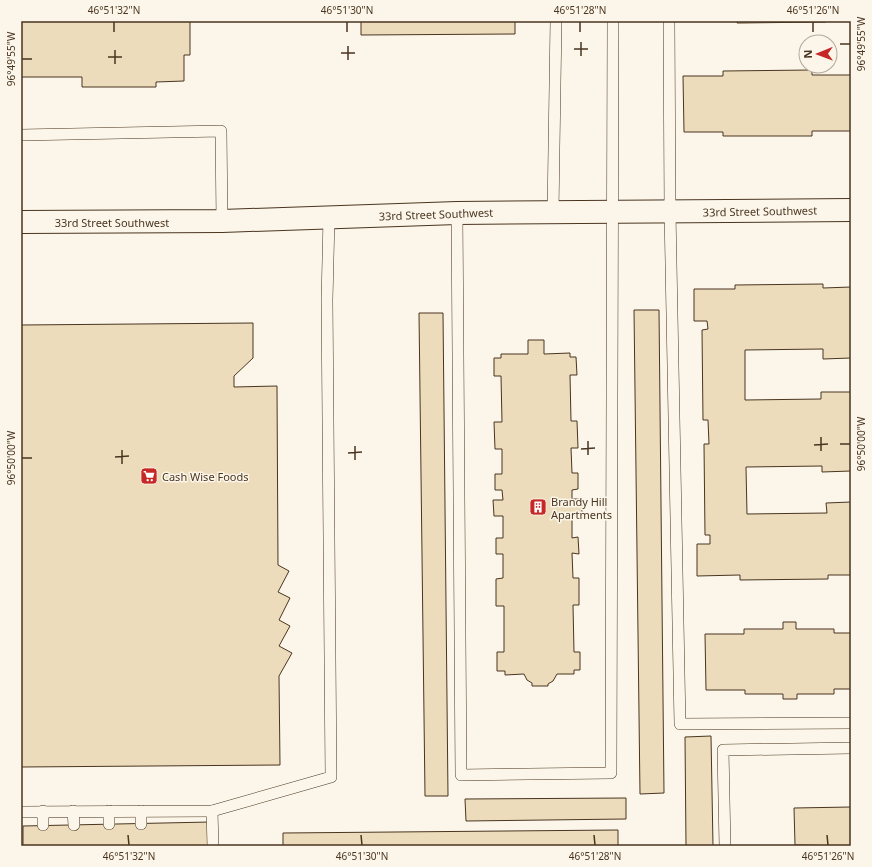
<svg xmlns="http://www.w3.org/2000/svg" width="872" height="867" font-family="'Noto Sans',sans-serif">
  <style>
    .building { fill: #ecdcbc; stroke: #4a3520 }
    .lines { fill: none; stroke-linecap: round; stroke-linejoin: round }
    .service-casing { stroke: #4a3520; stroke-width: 12 }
    .minor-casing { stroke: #4a3520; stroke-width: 24 }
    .service { stroke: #fbf6e9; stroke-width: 11 }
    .minor { stroke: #fbf6e9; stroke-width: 22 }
    .ticks { fill: none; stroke: #4a3520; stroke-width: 1.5 }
    .labels { text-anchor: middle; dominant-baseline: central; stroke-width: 3; stroke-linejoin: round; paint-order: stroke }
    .street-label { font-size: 11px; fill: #4a3520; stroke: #fbf6e9 }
    .poi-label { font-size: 11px; fill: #4a3520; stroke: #fbf6e9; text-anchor: start }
    .neatline { fill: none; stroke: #4a3520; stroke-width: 1.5 }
    .ticks-label { font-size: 10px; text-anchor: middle; fill: #4a3520 }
  </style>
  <rect width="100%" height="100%" fill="#fbf6e9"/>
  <g class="building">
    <polygon points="21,21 190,21 190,55 184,55 184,81 156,82 156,87 82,87 82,77 21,77"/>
    <polygon points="361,21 515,21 515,34 361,35"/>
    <polygon points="737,21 826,21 826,22 737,23"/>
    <polygon points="812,70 812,75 851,75 851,131 812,131 812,136 723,136 723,132 684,132 683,76 723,76 723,71"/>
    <polygon points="823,284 823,288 851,287 851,358 823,359 823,349 745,350 745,400 821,399 821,392 851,392 851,471 822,472 822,466 746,467 747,514 827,513 826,503 851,502 851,575 828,575 828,579 740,580 740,575 697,576 697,544 710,544 710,535 705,535 704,444 709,444 708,420 703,420 702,330 708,329 707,321 694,321 694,289 735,289 735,285"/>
    <polygon points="634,310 659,310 664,793 640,794"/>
    <polygon points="419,313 443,313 448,796 425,796"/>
    <polygon points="253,323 253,358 234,376 234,387 277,386 278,565 289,571 278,592 290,598 279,620 290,626 279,646 292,653 279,676 280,765 21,767 21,325"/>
    <polygon points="528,340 544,340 544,354 570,353 570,357 576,357 577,375 570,375 571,421 577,421 578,448 571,448 572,473 578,473 578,489 572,490 572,499 582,499 582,515 572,515 572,538 578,537 579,554 572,553 573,578 579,578 579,605 573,605 574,652 580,652 580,670 574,670 574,674 557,674 553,681 548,684 548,686 532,686 532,683 527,680 524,674 505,675 505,671 497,671 497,652 504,652 504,606 496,606 496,579 503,578 503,554 496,554 496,538 503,538 503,516 494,516 493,500 503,500 502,490 495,490 495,474 502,474 502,449 495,449 494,422 502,422 501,376 494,376 494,358 501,358 501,354 528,354"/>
    <polygon points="783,622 796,622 796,629 834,629 834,633 851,633 851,689 834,689 834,694 797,694 797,699 783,699 783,694 745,694 745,690 706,690 705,634 744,634 744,629 783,629"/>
    <polygon points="711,736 713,846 686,846 685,737"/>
    <polygon points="626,798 626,819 466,821 465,799"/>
    <polygon points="851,807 851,846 795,845 794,808"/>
    <polygon points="210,822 211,846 23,846 23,826"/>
    <polygon points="618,830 618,846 283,846 283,833"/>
  </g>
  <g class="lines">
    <g class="service-casing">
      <g id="service">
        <polyline points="669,21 670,212 680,724 851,723"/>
        <polyline points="21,135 221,131 222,221"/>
        <polyline points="553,212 556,21"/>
        <polyline points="457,213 461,775 611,773 613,21"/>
        <polyline points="43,811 43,825"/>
        <polyline points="73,811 74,825"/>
        <polyline points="109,811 109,824"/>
        <polyline points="141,811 141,824"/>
        <polyline points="212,811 213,846"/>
        <polyline points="21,812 212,811 331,777 327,300 329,218"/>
        <polyline points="725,846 723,750 851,748"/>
      </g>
    </g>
    <g class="minor-casing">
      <polyline id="minor" points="21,222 222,221 457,213 851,210"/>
    </g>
    <use href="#service" class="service"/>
    <use href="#minor" class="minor"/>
  </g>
  <path class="ticks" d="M114,22V32M347,22V32M580,22V32M813,22V32M581,42V56M840,44H850M348,46V60M574,49H588M115,50V64M341,53H355M108,57H122M22,59H32M821,437V451M588,441V455M840,444H850M814,445L828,444M355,446V460M581,449L595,448M122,450V464M348,453L362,452M115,457L129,456M22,458H32M128,835L129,845M361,835L362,845M594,835L595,845M827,835L828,845"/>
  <defs>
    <g id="supermarket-square" transform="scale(0.9)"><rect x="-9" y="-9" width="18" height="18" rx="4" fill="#c62828" stroke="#fbf6e9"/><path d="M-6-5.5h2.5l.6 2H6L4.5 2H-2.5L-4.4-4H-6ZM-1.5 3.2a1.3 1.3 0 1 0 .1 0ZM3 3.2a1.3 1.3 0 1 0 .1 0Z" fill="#fff"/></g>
    <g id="building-square" transform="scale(0.9)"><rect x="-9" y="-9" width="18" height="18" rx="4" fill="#c62828" stroke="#fbf6e9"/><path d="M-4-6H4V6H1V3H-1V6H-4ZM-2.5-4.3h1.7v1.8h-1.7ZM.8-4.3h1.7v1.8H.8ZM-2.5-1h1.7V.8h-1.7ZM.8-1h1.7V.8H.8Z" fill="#fff"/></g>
  </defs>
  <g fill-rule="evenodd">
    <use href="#supermarket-square" x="149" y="476"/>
    <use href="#building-square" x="538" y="507"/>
  </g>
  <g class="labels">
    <g class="street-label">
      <text transform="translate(760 211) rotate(-1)">33rd Street Southwest</text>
      <text transform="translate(436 214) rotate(-2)">33rd Street Southwest</text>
      <text x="112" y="222">33rd Street Southwest</text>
    </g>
    <g class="poi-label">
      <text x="162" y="476">Cash Wise Foods</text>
      <text x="551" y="501">Brandy Hill<tspan x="551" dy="13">Apartments</tspan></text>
    </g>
  </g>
  <rect width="872" height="867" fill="none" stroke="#fbf6e9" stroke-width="44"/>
  <g transform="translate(818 54) rotate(269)"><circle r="19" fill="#fbf6e9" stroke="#b4a999"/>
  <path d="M0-3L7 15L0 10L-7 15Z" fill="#c62828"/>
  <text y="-6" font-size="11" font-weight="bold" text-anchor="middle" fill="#4a3520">N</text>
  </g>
  <rect x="22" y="22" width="828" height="823" class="neatline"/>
  <g class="ticks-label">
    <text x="114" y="14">46°51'32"N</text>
    <text x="347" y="14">46°51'30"N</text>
    <text x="580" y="14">46°51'28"N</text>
    <text x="813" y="14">46°51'26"N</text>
    <text transform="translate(861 44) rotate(-90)" y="4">96°49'55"W</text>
    <text transform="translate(11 59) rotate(-90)" y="4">96°49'55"W</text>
    <text transform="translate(861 444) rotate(-90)" y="4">96°50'00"W</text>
    <text transform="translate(11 458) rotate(-90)" y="4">96°50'00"W</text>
    <text x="129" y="860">46°51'32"N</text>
    <text x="362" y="860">46°51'30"N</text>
    <text x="595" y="860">46°51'28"N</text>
    <text x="828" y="860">46°51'26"N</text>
  </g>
</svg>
